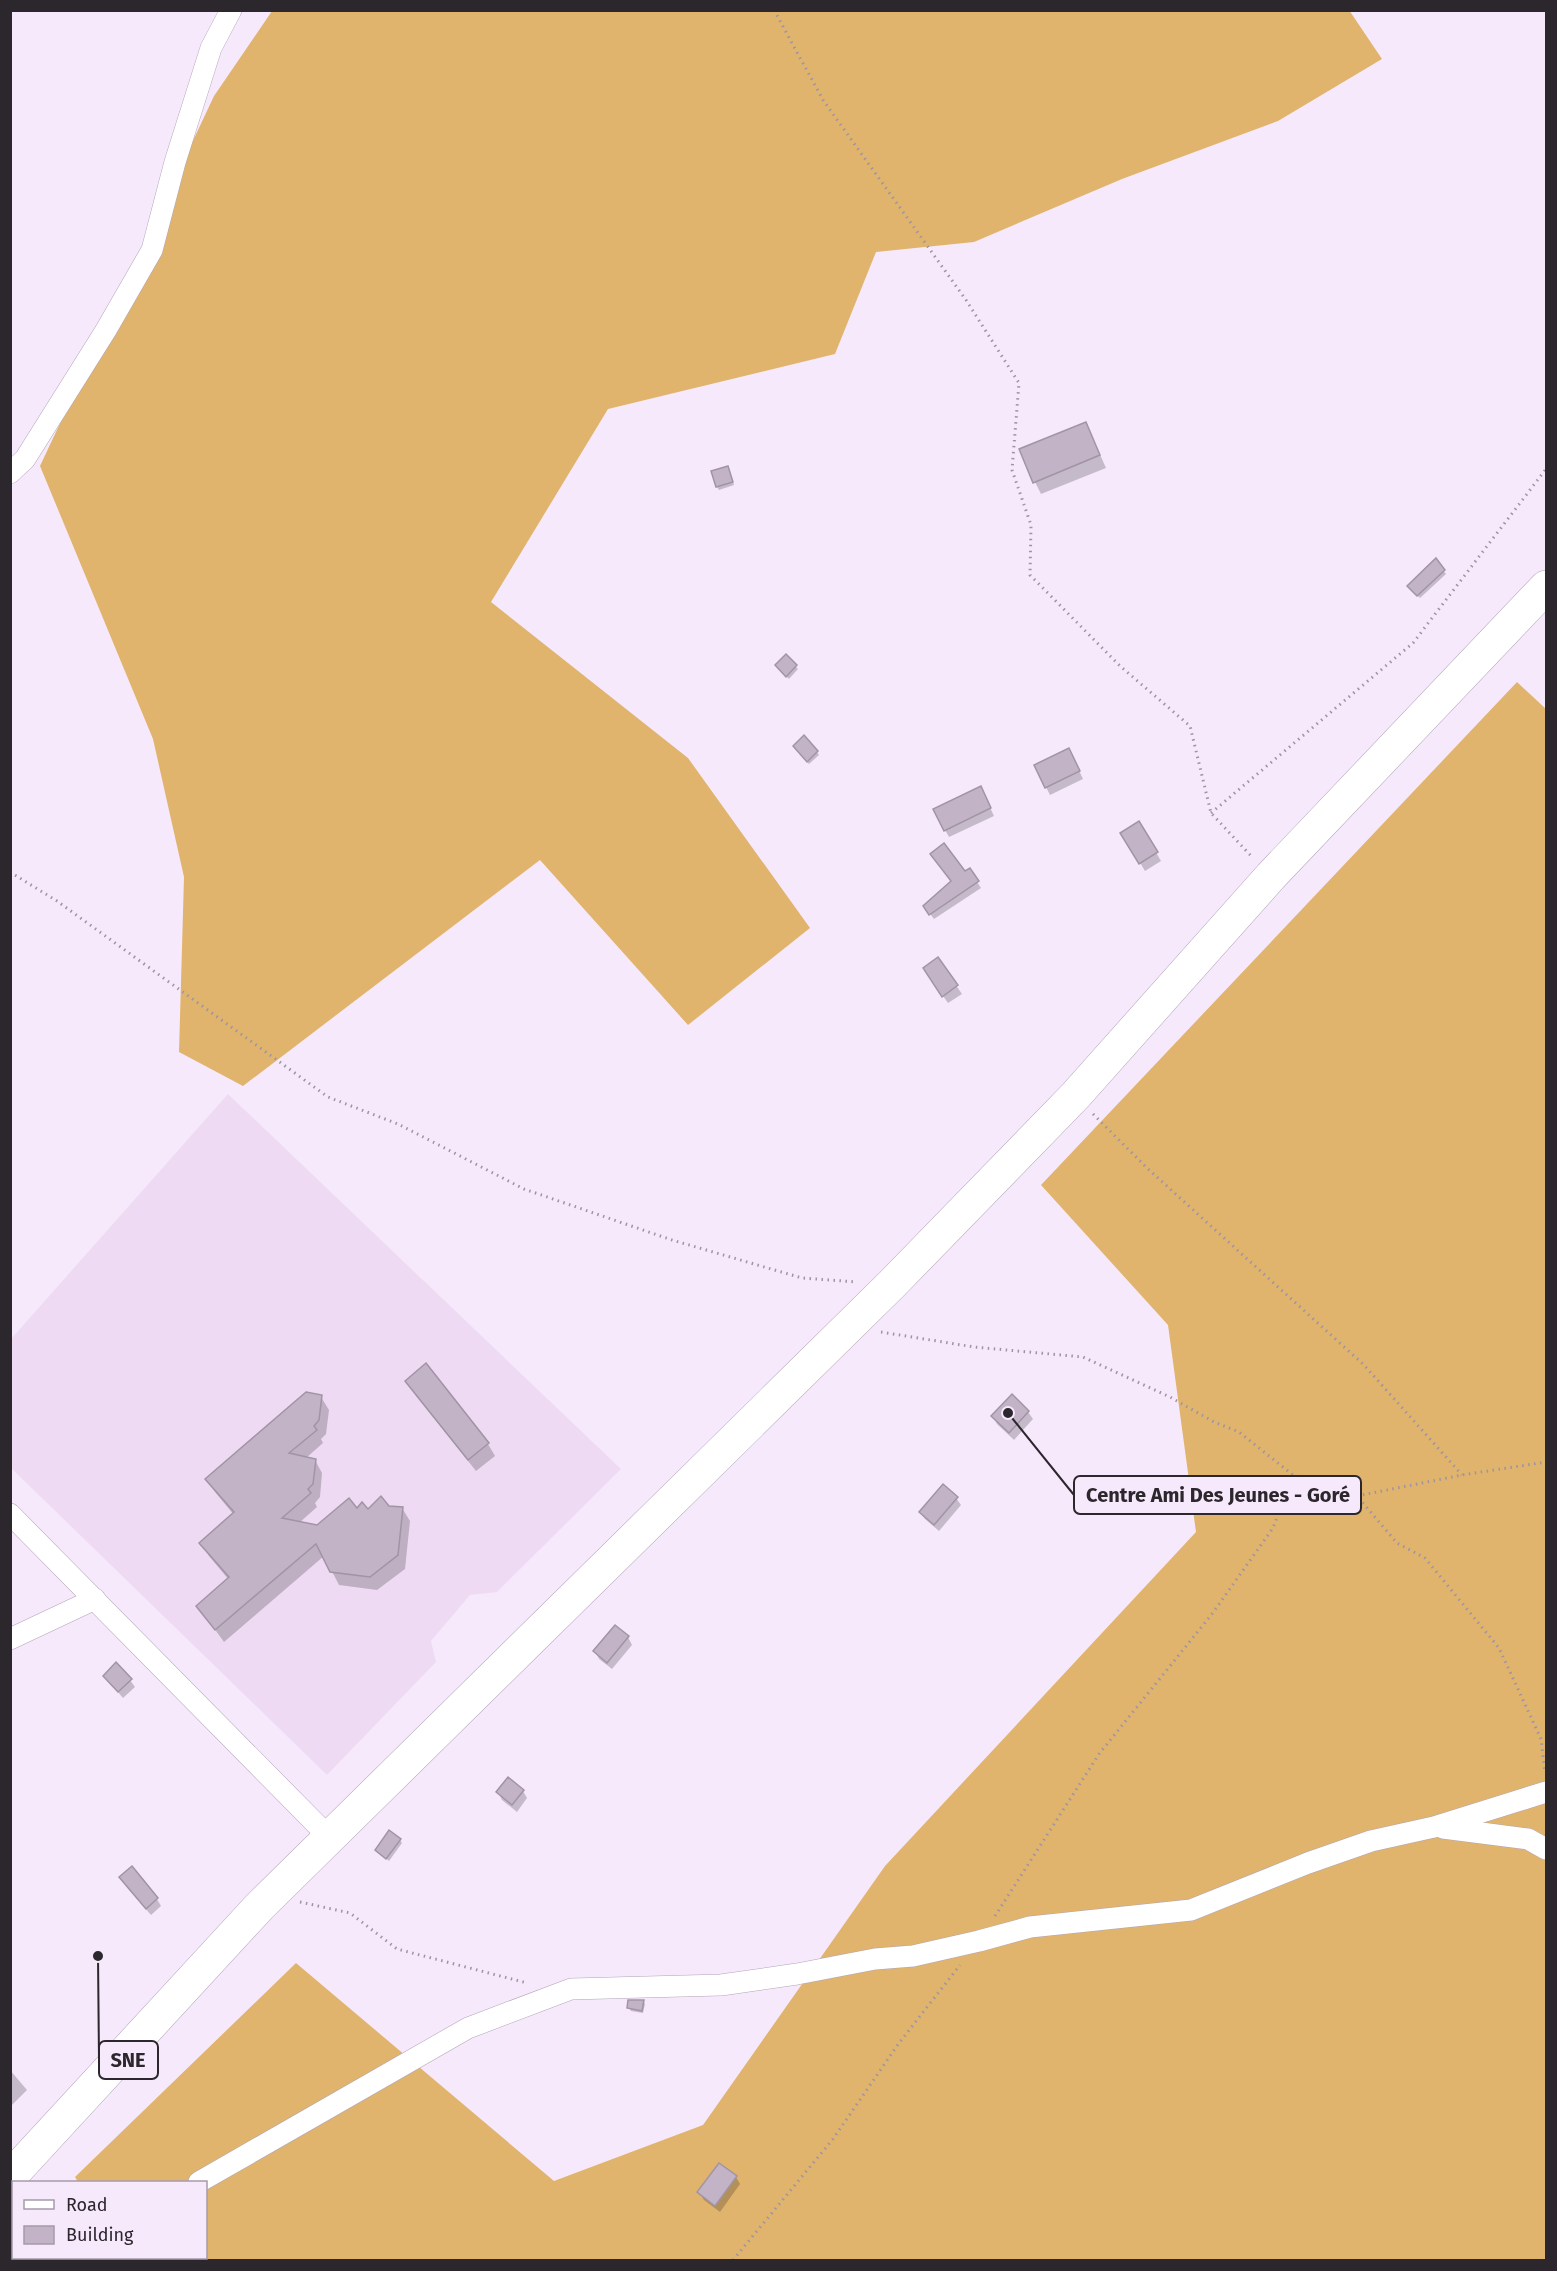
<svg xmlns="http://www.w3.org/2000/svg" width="1557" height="2271" font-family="'Fira Sans',sans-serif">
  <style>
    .built { fill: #eedbf3 }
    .grass { fill: #e0b46d }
    .shadow { fill: #0003 }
    .building { fill: #c2b4c6; stroke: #a194a5; stroke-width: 1.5 }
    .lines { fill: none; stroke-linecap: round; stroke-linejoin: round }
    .street-casing { stroke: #b2a5b6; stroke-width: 22 }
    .primary-casing { stroke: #b2a5b6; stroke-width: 34 }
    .path { stroke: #9e94a2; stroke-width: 3; stroke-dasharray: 1.5 4.5; stroke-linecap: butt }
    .street { stroke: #fff; stroke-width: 21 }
    .primary { stroke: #fff; stroke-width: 33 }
    .leader { fill: none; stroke: #2c262d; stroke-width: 2 }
    .callout-dot { fill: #2c262d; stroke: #f7e9fc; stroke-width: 2 }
    .callout { fill: #f7e9fc; stroke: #2c262d; stroke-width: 2 }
    .callout-label { font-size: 20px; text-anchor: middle; font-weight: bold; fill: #2c262d }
  </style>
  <rect width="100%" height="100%" fill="#f7e9fc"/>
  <polygon class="built" points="228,1094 621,1469 497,1592 470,1595 431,1641 436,1662 327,1775 11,1468 11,1339"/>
  <g class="grass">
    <polygon points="1349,10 1382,59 1278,121 1122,179 974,242 876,252 835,354 608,409 491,602 688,758 810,928 688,1025 540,860 243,1086 179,1052 184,877 153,739 40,466 214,96 272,11"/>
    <polygon points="1517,682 1546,709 1546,2260 120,2260 118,2258 206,2258 206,2182 78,2182 75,2177 296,1963 554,2181 703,2125 885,1866 1196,1532 1168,1325 1041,1185"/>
  </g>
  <g class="shadow">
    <polygon points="1086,423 1106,468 1041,494 1035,482"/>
    <polygon points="729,471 734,485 719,490 717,487"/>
    <polygon points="1436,561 1446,574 1420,598 1411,589"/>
    <polygon points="786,656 798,669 789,679 776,666"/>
    <polygon points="796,750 817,752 819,755 809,764"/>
    <polygon points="1073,758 1083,779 1050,795 1046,787"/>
    <polygon points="984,795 994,816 949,837 945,830"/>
    <polygon points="1139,823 1161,861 1145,871 1122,833"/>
    <polygon points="969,870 981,888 934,919 928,911"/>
    <polygon points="938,959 962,994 948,1003 929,976"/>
    <polygon points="426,1366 488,1444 495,1456 476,1471 414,1393 407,1381"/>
    <polygon points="1012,1396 1028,1412 1033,1419 1014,1440 997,1424 993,1416"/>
    <polygon points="321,1397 329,1410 326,1434 321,1439 323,1443 306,1458 315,1460 322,1473 320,1497 315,1503 317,1507 299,1523 318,1527 357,1511 388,1507 402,1508 410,1521 405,1569 377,1590 339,1585 324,1556 224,1642 198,1606 229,1580 209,1556 201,1543 234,1515 215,1492 207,1479"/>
    <polygon points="956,1498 961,1505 939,1531 925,1519 920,1512"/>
    <polygon points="628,1637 632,1645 612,1669 599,1659 595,1651"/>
    <polygon points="104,1676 130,1680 135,1687 123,1698"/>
    <polygon points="523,1791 527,1798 517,1812 502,1800 498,1792"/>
    <polygon points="400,1840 402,1843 389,1861 377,1850"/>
    <polygon points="125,1885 157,1899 161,1906 151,1915"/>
    <polygon points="643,2001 645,2004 643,2013 631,2011 629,2008"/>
    <polygon points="10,2070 27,2090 10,2107"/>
    <polygon points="736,2177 740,2184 720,2212 704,2200 699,2192"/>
  </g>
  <g class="building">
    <polygon points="1086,422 1100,455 1033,483 1019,449"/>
    <polygon points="728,466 733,482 716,487 711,471"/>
    <polygon points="1436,558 1445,570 1417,596 1407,586"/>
    <polygon points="786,654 797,665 786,677 775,665"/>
    <polygon points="804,735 818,751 807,762 793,746"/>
    <polygon points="1069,748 1080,771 1045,788 1034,765"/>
    <polygon points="981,786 991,808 944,831 933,809"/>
    <polygon points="1139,821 1158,852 1139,864 1120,833"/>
    <polygon points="944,843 965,871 970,868 979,881 929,915 923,906 951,881 930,854"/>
    <polygon points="938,957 958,985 942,997 923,968"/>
    <polygon points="426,1363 489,1443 468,1460 405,1381"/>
    <polygon points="306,1392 322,1395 319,1420 314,1426 317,1430 289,1453 316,1459 313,1484 308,1489 311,1493 282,1518 317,1525 349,1498 357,1508 362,1502 368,1509 381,1496 389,1506 403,1507 398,1555 370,1577 330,1572 316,1544 215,1630 196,1606 229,1577 199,1543 234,1512 205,1479"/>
    <polygon points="1012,1394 1029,1411 1009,1433 991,1416"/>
    <polygon points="943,1484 958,1497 934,1525 919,1512"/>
    <polygon points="615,1625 629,1636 607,1663 593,1651"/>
    <polygon points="116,1662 132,1679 118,1692 103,1676"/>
    <polygon points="508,1777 524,1790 512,1805 496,1792"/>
    <polygon points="389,1830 401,1839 386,1859 375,1850"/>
    <polygon points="132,1866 158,1898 146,1909 119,1877"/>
    <polygon points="628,2000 644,2000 642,2011 627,2008"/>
    <polygon points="719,2163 737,2176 715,2206 697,2192"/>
  </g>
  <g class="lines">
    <g class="street-casing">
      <g id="street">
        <polyline points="10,473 25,459 106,330 152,250 175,162 211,48 231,10"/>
        <polyline points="10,1514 329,1837"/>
        <polyline points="10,1639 95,1599"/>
        <polyline points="1443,1828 1528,1839 1546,1849"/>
        <polyline points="199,2182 468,2028 571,1989 721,1985 797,1974 875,1959 913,1956 979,1941 1030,1927 1191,1910 1308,1863 1371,1841 1434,1827 1546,1792"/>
        <polyline points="63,2260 68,2258"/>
      </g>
    </g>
    <g class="primary-casing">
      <polyline id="primary" points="10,2177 259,1907 892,1284 1075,1096 1271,876 1546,587"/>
    </g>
    <g class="path">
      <polyline points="774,10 823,100 966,300 1019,383 1012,470 1031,525 1030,575 1120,666 1190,726 1211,813 1253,858"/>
      <polyline points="1211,813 1413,643 1546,469"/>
      <polyline points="10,872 57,901 328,1097 398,1124 524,1189 672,1240 802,1278 857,1282"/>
      <polyline points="1093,1114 1147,1168 1364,1365 1462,1475"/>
      <polyline points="881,1332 974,1347 1083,1357 1170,1397 1214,1422 1239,1432 1293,1475 1357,1496 1397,1543 1425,1558 1499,1648 1541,1739 1545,1772"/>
      <polyline points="1357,1496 1462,1475 1546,1462"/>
      <polyline points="300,1902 350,1913 397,1949 527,1983"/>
      <polyline points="995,1916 1099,1754 1212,1614 1273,1528 1293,1475"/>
      <polyline points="733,2260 833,2139 899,2043 960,1965"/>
    </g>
    <use href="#street" class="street"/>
    <use href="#primary" class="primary"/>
  </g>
  <path class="leader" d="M1008 1413L1074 1495M98 1956L99 2060"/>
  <g class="callout-dot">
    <circle cx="1008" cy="1413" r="6"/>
    <circle cx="98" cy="1956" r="6"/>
  </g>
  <g class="callout">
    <rect x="1074" y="1476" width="287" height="38" rx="6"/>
    <rect x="99" y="2041" width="59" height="38" rx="6"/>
  </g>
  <g class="callout-label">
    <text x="1218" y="1502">Centre Ami Des Jeunes - Goré</text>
    <text x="128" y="2067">SNE</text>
  </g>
  <rect width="1557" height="2271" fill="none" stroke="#2c262d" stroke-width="24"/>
  <rect x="12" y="2181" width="195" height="78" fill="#f7e9fc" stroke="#a69ba9" stroke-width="1.5"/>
  <rect x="24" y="2200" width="30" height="9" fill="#ffffff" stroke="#a69ba9" stroke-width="1.5"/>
  <text x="66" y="2211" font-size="18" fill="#2c262d">Road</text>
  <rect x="24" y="2226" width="30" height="18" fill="#c2b4c6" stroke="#a69ba9" stroke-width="1.5"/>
  <text x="66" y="2241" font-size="18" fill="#2c262d">Building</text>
</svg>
